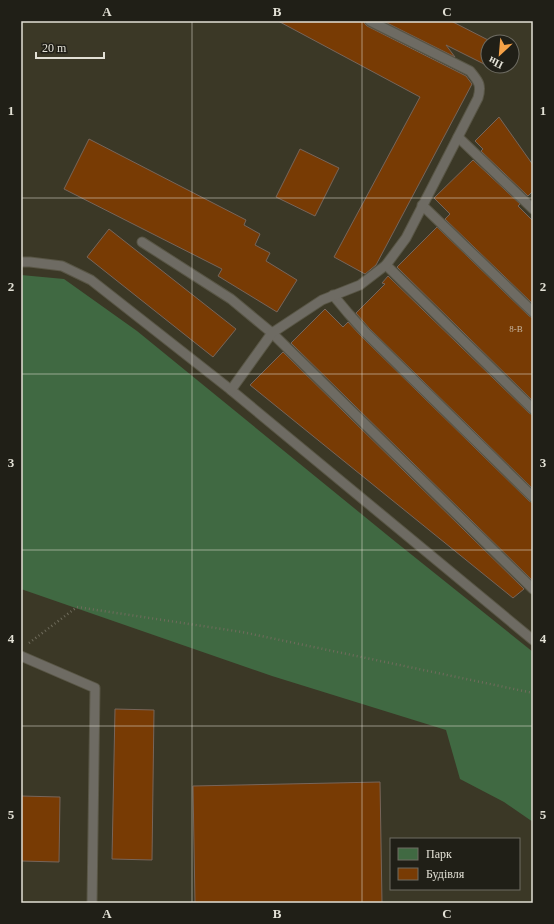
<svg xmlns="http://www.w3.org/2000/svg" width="554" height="924" font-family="Georgia,serif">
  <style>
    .green { fill: #406942 }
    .building { fill: #783b04; stroke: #77655a }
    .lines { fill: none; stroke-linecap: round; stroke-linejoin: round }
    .lane-casing { stroke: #595646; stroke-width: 11 }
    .path { stroke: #6f6c5c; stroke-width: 2.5; stroke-dasharray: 1 3; stroke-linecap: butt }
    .lane { stroke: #6e6b63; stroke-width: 9 }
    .grid { fill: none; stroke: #e2e0d5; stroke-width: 1; stroke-opacity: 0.55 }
    .labels { text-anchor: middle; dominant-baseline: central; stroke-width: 4; stroke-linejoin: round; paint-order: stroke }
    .number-label { font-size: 9px; fill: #c8b7a1 }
    .neatline { fill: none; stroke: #e2e0d5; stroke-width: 1.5 }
    .grid-label { font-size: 13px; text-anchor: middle; font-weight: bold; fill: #e2e0d5 }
  </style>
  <rect width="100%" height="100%" fill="#3b3826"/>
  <polygon class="green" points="21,275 64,279 137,331 392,539 533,652 533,822 504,802 460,779 446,730 272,676 21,589"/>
  <g class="building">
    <polygon points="278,21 364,21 365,24 367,26 466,76 472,84 376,265 365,274 334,257 420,97"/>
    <polygon points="383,21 451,21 492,42 488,42 488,66 446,45 455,57"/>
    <polygon points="488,66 504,66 501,72"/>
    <polygon points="499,117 533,165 533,191 528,196 481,151 483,149 475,141"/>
    <polygon points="89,139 246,220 244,225 260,234 255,245 270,253 266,261 297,280 277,312 218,276 222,269 64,189"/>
    <polygon points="300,149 339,168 315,216 276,197"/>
    <polygon points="473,160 520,204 518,206 533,221 533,304 445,219 450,214 434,198"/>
    <polygon points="437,227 529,316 533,318 533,401 397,267"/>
    <polygon points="109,229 236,329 213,357 87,257"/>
    <polygon points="388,276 529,413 533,415 533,489 369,328 356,313 385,284 382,283"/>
    <polygon points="325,309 343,327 348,322 361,336 529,501 533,503 533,581 291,343"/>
    <polygon points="283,352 524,589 513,598 250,385"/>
    <polygon points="115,709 154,710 152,860 112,859"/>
    <polygon points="380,782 382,903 195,903 193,786"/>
    <polygon points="21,796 60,797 59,862 21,861"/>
  </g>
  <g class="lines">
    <g class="lane-casing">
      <g id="lane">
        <polyline points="458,137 533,209"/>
        <polyline points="422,205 533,312"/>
        <polyline points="142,242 231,299 272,333 533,589"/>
        <polyline points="21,262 30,262 62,266 91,280 231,390 533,640"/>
        <polyline points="386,265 533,409"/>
        <polyline points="333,295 348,313 365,332 533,497"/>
        <path d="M231,390L272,333L322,300L360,285L386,265L406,238L478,98C482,84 478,81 470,71L370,21"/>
        <polyline points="21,656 95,688 92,903"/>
      </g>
    </g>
    <polyline class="path" points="29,643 77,607 242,632 533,693"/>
    <use href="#lane" class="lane"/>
  </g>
  <path class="grid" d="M192,21V903M362,21V903M21,198H533M21,374H533M21,550H533M21,726H533"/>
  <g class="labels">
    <g class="number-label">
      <text x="516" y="329">8-В</text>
    </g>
  </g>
  <rect width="554" height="924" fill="none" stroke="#201f17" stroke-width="44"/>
  <rect x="390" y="838" width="130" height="52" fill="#201f17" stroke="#6e6c63"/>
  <rect x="398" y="848" width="20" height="12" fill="#406942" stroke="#6e6c63"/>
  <text x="426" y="858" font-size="12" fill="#e2e0d5">Парк</text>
  <rect x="398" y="868" width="20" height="12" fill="#783b04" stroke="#6e6c63"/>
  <text x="426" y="878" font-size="12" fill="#e2e0d5">Будівля</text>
  <g transform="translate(500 54) rotate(206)"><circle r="19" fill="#201f17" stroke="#6e6c63"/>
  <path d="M0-3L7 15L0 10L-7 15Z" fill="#f6a247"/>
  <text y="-6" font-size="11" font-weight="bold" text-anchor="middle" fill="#e2e0d5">Пн</text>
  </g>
  <path d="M36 52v6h68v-6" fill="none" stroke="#e2e0d5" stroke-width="2"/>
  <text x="42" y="52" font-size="12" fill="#e2e0d5" stroke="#201f17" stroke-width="3" paint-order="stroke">20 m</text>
  <rect x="22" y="22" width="510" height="880" class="neatline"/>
  <g class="grid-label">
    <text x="107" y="16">A</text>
    <text x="277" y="16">B</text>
    <text x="447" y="16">C</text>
    <text x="11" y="115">1</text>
    <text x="543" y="115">1</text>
    <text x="11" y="291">2</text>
    <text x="543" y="291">2</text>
    <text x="11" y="467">3</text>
    <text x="543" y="467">3</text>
    <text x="11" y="643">4</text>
    <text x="543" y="643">4</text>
    <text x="11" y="819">5</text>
    <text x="543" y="819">5</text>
    <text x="107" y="918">A</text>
    <text x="277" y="918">B</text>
    <text x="447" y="918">C</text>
  </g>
</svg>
